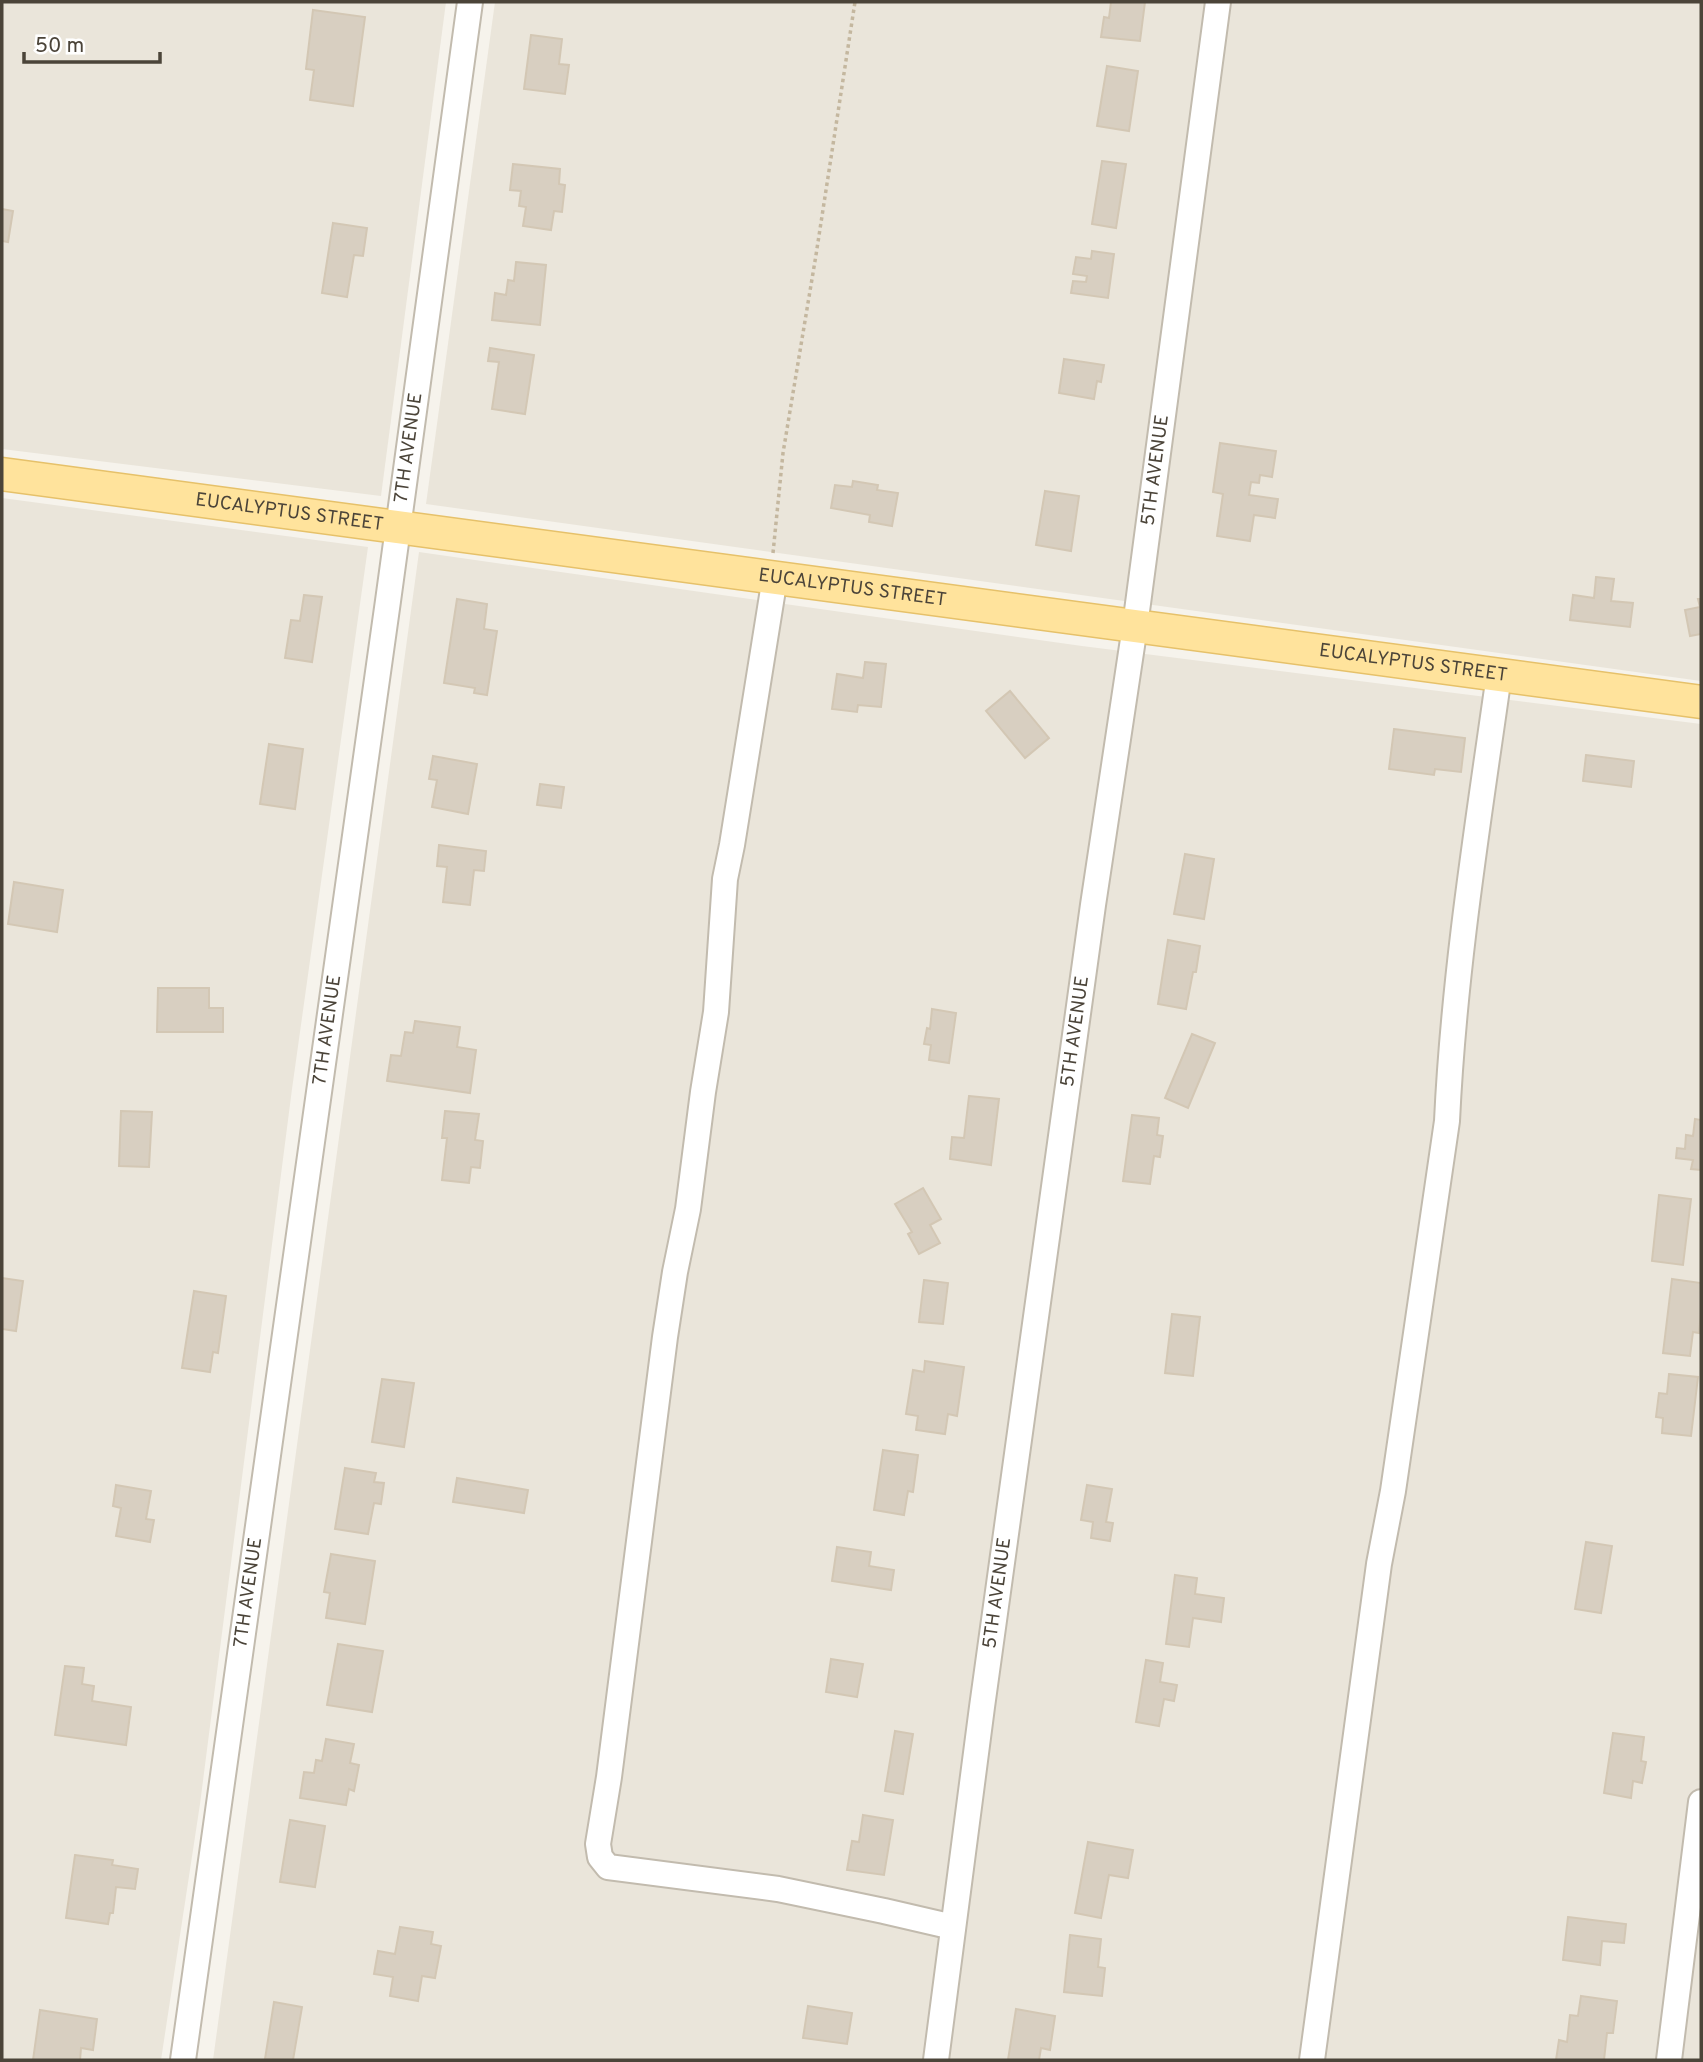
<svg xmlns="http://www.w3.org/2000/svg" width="1703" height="2062" font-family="Overpass,sans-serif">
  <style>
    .residential { fill: #eae5da }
    .building { fill: #d8cfc1; stroke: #d3c7b4; stroke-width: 2 }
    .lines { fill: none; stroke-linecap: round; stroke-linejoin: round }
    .minor-casing { stroke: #c2bbae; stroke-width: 28 }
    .major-casing { stroke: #e6c16a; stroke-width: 35 }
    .path { stroke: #c4b79f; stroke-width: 3.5; stroke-dasharray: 3.5 3.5; stroke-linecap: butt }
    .minor { stroke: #fff; stroke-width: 24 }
    .major { stroke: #ffe39c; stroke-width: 32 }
    .labels { text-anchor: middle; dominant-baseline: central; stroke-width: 5; stroke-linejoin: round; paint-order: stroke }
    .street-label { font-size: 19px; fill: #4b4439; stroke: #fff }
  </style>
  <rect width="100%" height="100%" fill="#f6f3ec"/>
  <g class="residential">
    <polygon points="2,2 446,2 381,496 2,449"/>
    <polygon points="495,2 1701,2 1701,681 426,504"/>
    <polygon points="2,498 368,547 292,1089 200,1804 161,2060 2,2060"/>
    <polygon points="419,552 1082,646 1701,724 1701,2060 213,2060"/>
  </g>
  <g class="building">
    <polygon points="1111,2 1145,2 1140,41 1101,37 1104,17 1109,18"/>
    <polygon points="313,10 365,17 353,106 310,100 314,70 306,69"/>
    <polygon points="531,35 562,39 559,64 569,65 565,94 524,89"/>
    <polygon points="1107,66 1138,71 1129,131 1097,126"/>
    <polygon points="1102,161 1126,164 1116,228 1092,224"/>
    <polygon points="513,164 560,169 559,184 565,185 562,212 554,211 551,230 523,226 526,207 519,206 521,191 510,190"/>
    <polygon points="2,209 13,211 8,242 2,241"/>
    <polygon points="333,223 367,228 363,256 354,255 347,297 322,293"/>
    <polygon points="1092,251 1114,254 1108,298 1071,293 1073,281 1086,282 1087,276 1073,274 1076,257 1091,259"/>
    <polygon points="516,262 546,265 540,325 492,320 495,293 506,295 508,280 514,281"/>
    <polygon points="490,348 534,355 525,414 492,409 499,362 488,361"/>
    <polygon points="1064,359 1104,365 1101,382 1097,381 1094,399 1059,393"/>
    <polygon points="1220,443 1276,451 1272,477 1260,475 1259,483 1251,482 1249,495 1278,499 1275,518 1254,515 1250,541 1217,536 1223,494 1213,492"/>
    <polygon points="853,481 878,485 877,490 898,493 892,526 869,522 870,515 831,508 835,485 852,487"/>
    <polygon points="1045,491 1079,496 1071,551 1036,545"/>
    <polygon points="1596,577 1614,579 1611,601 1633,603 1630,627 1570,620 1573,595 1594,598"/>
    <polygon points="304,595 322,597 312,662 285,658 291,620 300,621"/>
    <polygon points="457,599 487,604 484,629 497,631 487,695 474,693 475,688 444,683"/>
    <polygon points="1698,599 1701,599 1701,634 1690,636 1685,610 1700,607"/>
    <polygon points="865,662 886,664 881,707 858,705 857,712 832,709 837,674 863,678"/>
    <polygon points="1010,691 1049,738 1025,758 986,711"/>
    <polygon points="1394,729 1465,738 1461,772 1435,769 1434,775 1389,769"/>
    <polygon points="269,744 303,749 295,809 260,804"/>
    <polygon points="1586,755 1634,761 1631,787 1583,781"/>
    <polygon points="433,756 477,764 468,814 432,807 437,780 429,779"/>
    <polygon points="540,784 564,787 561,808 537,805"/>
    <polygon points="439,845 486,851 484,871 474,870 470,905 443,902 447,867 437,866"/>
    <polygon points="1185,854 1214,859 1204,919 1174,914"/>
    <polygon points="14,882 63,890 57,932 8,924"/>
    <polygon points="1168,940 1200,946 1196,972 1193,972 1186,1009 1158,1004"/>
    <polygon points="158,988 209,988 209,1008 223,1008 223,1032 157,1032"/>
    <polygon points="932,1009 956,1013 949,1063 929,1060 931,1045 924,1044 927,1028 930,1029"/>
    <polygon points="415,1021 460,1027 457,1047 476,1050 470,1093 387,1081 391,1055 401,1056 405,1032 413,1033"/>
    <polygon points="1192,1034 1215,1043 1188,1108 1165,1098"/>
    <polygon points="969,1096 999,1099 991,1165 950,1159 952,1137 964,1138"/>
    <polygon points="121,1111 152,1112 149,1167 119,1166"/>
    <polygon points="445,1111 479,1114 475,1140 483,1141 480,1168 471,1167 469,1183 442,1180 447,1138 442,1138"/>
    <polygon points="1132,1115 1159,1118 1157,1135 1163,1136 1160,1157 1154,1156 1150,1184 1123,1181"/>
    <polygon points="1695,1119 1701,1120 1701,1170 1691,1169 1693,1160 1676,1158 1677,1148 1685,1149 1686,1135 1693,1136"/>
    <polygon points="923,1188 941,1219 930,1225 940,1243 919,1254 908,1234 912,1232 895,1204"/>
    <polygon points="1659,1195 1691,1199 1683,1265 1652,1261"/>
    <polygon points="2,1278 23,1281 16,1331 2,1329"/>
    <polygon points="1672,1279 1701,1283 1701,1313 1699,1333 1693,1332 1690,1356 1663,1353"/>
    <polygon points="924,1280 948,1283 943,1324 919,1322"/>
    <polygon points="194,1291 226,1296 218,1353 213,1352 210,1372 182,1368"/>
    <polygon points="1172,1314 1200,1317 1193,1376 1165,1373"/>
    <polygon points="925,1361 964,1367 957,1416 948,1414 945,1434 916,1430 918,1416 906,1414 913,1370 924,1372"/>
    <polygon points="1669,1374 1698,1377 1691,1436 1662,1433 1663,1418 1656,1417 1659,1393 1667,1394"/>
    <polygon points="382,1379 414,1383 404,1447 372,1442"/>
    <polygon points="883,1450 918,1455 913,1492 908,1491 904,1515 874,1510"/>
    <polygon points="345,1468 376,1473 374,1482 384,1483 381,1504 374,1503 368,1534 335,1529"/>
    <polygon points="457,1478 528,1490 524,1513 453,1502"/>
    <polygon points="116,1485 151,1491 146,1519 154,1520 150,1542 116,1536 121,1508 113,1506"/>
    <polygon points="1087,1485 1112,1489 1106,1522 1113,1523 1110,1541 1091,1538 1093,1522 1081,1520"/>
    <polygon points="1586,1542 1612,1546 1601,1613 1575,1609"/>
    <polygon points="837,1547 871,1552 869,1566 894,1570 891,1590 832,1581"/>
    <polygon points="331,1554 375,1561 365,1624 326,1618 330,1593 324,1592"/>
    <polygon points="1175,1575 1197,1578 1195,1594 1224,1598 1221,1622 1193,1618 1189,1647 1166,1644"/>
    <polygon points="338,1644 383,1651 372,1712 327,1705"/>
    <polygon points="831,1659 863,1664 857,1697 826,1692"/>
    <polygon points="1146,1660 1163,1663 1160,1682 1177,1685 1174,1701 1164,1699 1159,1726 1136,1722"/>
    <polygon points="65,1666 84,1668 82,1684 94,1686 92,1701 131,1707 126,1745 55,1735"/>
    <polygon points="895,1731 913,1734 903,1794 885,1791"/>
    <polygon points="1613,1733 1644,1737 1641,1761 1646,1762 1642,1783 1633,1781 1631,1798 1604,1793"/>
    <polygon points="326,1739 354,1744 350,1763 359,1765 354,1791 349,1789 346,1805 300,1798 304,1772 314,1773 316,1760 322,1761"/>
    <polygon points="863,1815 893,1820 884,1875 847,1870 852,1841 859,1842"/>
    <polygon points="290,1820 325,1826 315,1887 280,1882"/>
    <polygon points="1088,1842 1133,1850 1128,1878 1109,1875 1101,1918 1075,1913"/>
    <polygon points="75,1855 113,1860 112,1865 138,1869 135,1889 116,1887 113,1913 110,1913 108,1924 66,1918"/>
    <polygon points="1568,1917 1626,1924 1624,1943 1602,1941 1600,1965 1563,1960"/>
    <polygon points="400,1927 433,1932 431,1944 441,1946 435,1978 422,1976 418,2001 390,1996 393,1977 374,1974 378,1951 395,1954"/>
    <polygon points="1070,1935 1101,1939 1098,1967 1105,1968 1102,1996 1064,1992"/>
    <polygon points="1581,1996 1617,2001 1613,2033 1607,2033 1604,2060 1556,2060 1559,2040 1567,2042 1570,2015 1578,2016"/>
    <polygon points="274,2002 302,2007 293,2060 265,2059"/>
    <polygon points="808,2006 852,2013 847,2044 803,2038"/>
    <polygon points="1016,2009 1055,2016 1050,2050 1041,2048 1039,2060 1008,2060"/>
    <polygon points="40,2010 97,2019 93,2050 81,2048 80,2060 33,2060"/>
  </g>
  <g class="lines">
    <g class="minor-casing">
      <g id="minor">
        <polyline points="775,577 732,845 725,879 716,1012 703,1092 688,1209 675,1272 665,1337 609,1777 598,1844 600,1857 608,1867 778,1889 884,1911 953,1927"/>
        <path id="s1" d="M183,2060L388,601L470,2"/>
        <path id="s2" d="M936,2060L982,1707L1093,905L1135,626L1218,2"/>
        <path d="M1312,2060L1379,1564L1393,1491L1447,1121C1454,971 1478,823 1499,675"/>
        <polyline points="1669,2060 1701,1802"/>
      </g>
    </g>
    <g class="major-casing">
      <g id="major">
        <path id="s3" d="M2,474L1701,702"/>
      </g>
    </g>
    <polyline class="path" points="773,553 783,453 816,255 855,2"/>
    <use href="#minor" class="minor"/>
    <use href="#major" class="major"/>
  </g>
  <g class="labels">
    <g class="street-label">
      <text stroke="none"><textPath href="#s1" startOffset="1628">7TH AVENUE</textPath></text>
      <text stroke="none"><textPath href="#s2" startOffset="1605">5TH AVENUE</textPath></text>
      <text stroke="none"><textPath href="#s3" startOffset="290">EUCALYPTUS STREET</textPath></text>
      <text stroke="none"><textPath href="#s3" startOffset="858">EUCALYPTUS STREET</textPath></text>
      <text stroke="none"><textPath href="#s3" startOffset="1424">EUCALYPTUS STREET</textPath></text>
      <text stroke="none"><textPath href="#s1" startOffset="1040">7TH AVENUE</textPath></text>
      <text stroke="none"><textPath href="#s2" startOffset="1038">5TH AVENUE</textPath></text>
      <text stroke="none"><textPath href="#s2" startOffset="471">5TH AVENUE</textPath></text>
      <text stroke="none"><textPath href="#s1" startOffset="472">7TH AVENUE</textPath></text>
    </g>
  </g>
  <rect width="1703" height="2062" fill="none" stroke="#4b4439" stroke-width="7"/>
  <path d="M24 52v10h136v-10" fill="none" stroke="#4b4439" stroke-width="3.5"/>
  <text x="35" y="52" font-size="21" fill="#4b4439" stroke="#ffffff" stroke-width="5" paint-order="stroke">50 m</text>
</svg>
